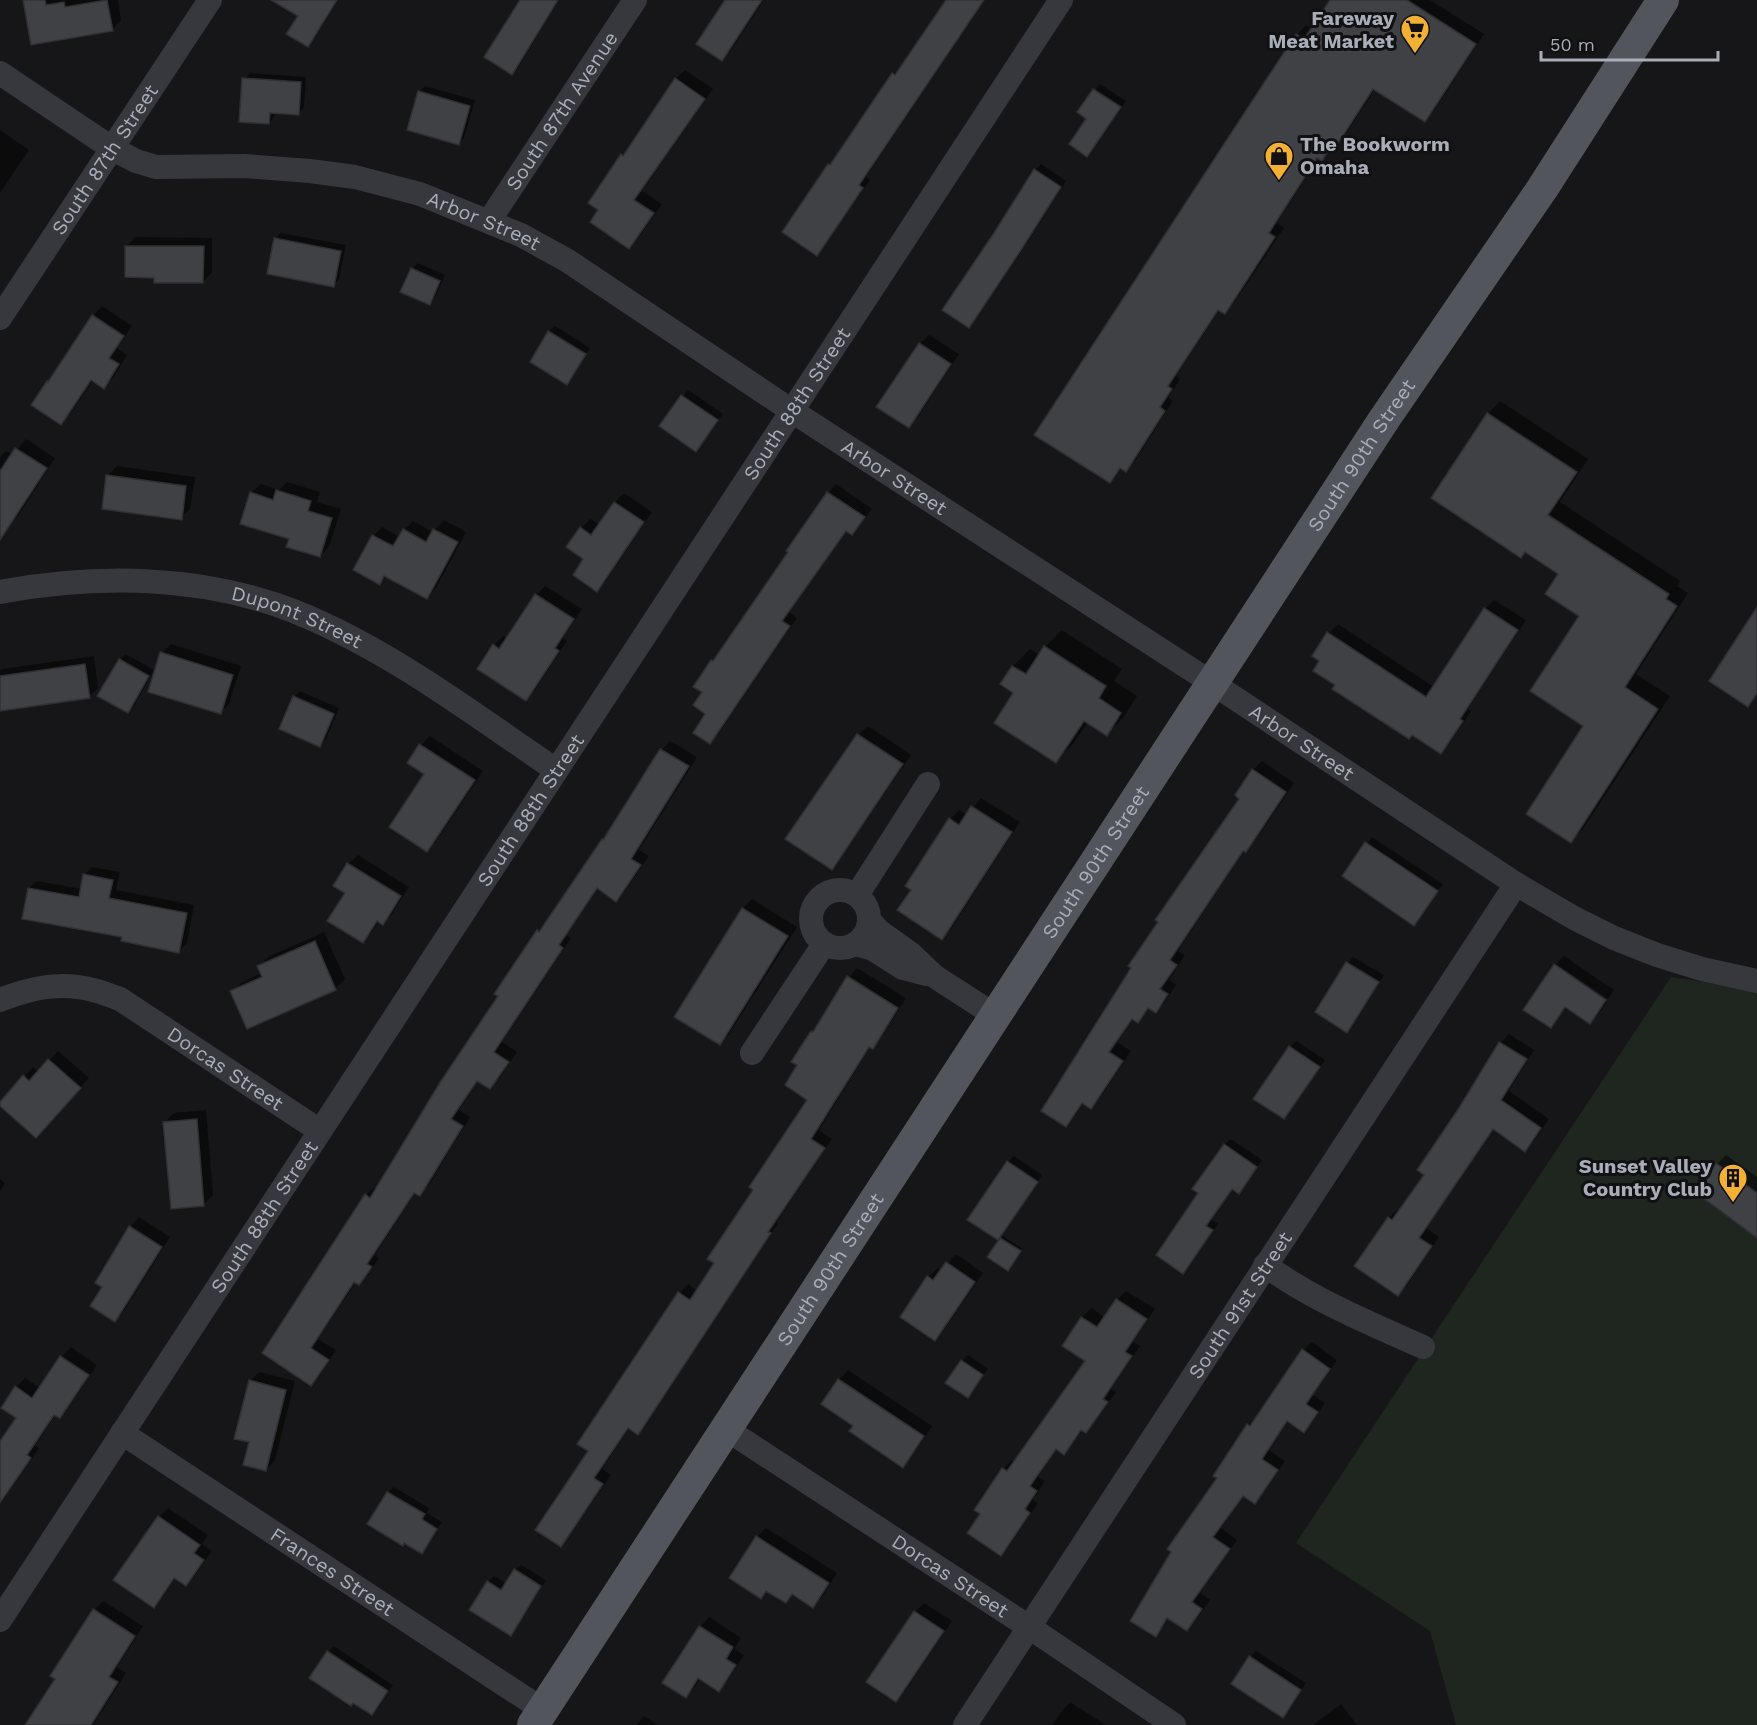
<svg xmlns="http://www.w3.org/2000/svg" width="1757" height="1725" font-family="'Work Sans',sans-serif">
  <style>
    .green { fill: #1e261f }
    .shadow { fill: #0007 }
    .building { fill: #404145; stroke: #303034; stroke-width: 1.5 }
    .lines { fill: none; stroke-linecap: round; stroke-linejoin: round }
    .minor { stroke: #37383d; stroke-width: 24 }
    .major { stroke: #53555c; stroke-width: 32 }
    .labels { text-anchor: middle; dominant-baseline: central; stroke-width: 6; stroke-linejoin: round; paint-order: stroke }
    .poi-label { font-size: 20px; font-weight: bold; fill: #a8adb8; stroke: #111113; text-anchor: end }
    .street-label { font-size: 20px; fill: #a8adb8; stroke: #111113 }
  </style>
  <rect width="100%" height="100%" fill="#161618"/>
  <polygon class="green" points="1671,977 1757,990 1757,1725 1456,1725 1430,1631 1296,1543"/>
  <g class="shadow">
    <polygon points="25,0 118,0 121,20 112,30"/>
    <polygon points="297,0 338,0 315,38 307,45"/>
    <polygon points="522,0 559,0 518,68 512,74"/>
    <polygon points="727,0 764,0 731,50 721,59"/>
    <polygon points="948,0 985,0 866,177 870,180 824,246 816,254 830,165 837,157 893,74 901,67"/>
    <polygon points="1332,0 1430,0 1484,34 1434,111 1425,120 1375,89 1346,134 1337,143 1335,143 1322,159 1319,157 1277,223 1284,228 1234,303 1225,312 1220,309 1176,376 1180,379 1168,398 1173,401 1135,461 1126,470 1122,467 1110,481 1297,35 1306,25 1313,30"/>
    <polygon points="685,70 713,89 642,191 662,204 638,238 629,247 622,155 632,145 676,79"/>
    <polygon points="250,73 306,77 304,107 299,113 275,112 274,117 269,123 244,79"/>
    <polygon points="1100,84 1126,101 1093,149 1087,155 1088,118 1079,112"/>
    <polygon points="425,86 475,100 464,138 458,144 419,92"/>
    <polygon points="0,130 29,150 0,193"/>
    <polygon points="1041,164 1066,181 1027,243 974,321 968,326 995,234 1035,170"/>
    <polygon points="281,233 346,245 339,279 334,285 275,239"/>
    <polygon points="135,237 212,238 212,272 203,282 155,276 126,247"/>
    <polygon points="418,263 445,275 435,297 430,303 412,269"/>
    <polygon points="102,306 132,326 117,348 127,355 113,378 104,387 93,380 70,414 61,423 33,405 93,316"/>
    <polygon points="555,326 590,348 573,377 567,383 549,332"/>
    <polygon points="929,335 959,354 918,417 908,426 920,344"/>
    <polygon points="688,390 723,414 696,450 662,426"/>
    <polygon points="1500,401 1588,459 1560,502 1680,581 1677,586 1688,593 1636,674 1670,696 1583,829 1571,841 1585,726 1581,616 1560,574 1488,414"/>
    <polygon points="26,439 55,458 18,516 9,525 0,519 0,457 6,451 13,455"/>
    <polygon points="117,466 195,477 190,509 181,518 107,476"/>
    <polygon points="287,482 320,492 317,502 341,509 329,547 320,556 291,538 251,493 261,484 279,490"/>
    <polygon points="836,484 872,509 860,525 852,533 848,530 789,612 797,618 718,734 710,742 708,713 704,692 712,661 719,655 790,552 788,551 828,493"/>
    <polygon points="624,493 652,512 606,581 597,590 585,559 581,528 590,519 600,525 615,502"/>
    <polygon points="444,520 466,532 436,588 427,598 387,576 380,583 373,536 382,527 400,537 404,530 413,521 433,532"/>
    <polygon points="545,586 582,609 563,638 567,641 535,690 526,699 494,645 503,636 507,639 536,595"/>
    <polygon points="1494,600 1526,620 1468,709 1471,711 1450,743 1441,752 1337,685 1321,660 1329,633 1338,624 1434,687 1485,609"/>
    <polygon points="1062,630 1122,669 1114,681 1137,696 1124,717 1106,734 1088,722 1073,744 1056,761 1015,693 1002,684 1013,666 1030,649 1040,656 1045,647"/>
    <polygon points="171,644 241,666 229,704 220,713 162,653"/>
    <polygon points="126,654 154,670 134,706 128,711 99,695 120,659"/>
    <polygon points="94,656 98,688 89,697 0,710 0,671 2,669"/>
    <polygon points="300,691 339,708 326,739 320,745 294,697"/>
    <polygon points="868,726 911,755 840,859 831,868 820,793 858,735"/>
    <polygon points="430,736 483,771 436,841 427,850 426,774 409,762 421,745"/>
    <polygon points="670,741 697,757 639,850 649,856 625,891 616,900 598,888 566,935 571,938 502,1042 517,1052 499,1079 490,1087 479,1080 459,1110 470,1117 428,1186 419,1195 416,1192 375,1255 379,1258 368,1275 359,1283 356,1282 318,1339 336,1350 320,1375 311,1384 264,1353 366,1195 375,1187 378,1188 500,996 538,931 547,922 608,836 662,750"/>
    <polygon points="1262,761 1294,783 1255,841 1245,850 1178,951 1185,955 1169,980 1176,985 1165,1002 1156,1011 1150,1007 1138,1021 1134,1018 1117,1042 1131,1051 1100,1098 1091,1107 1084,1102 1075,1116 1066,1125 1241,798 1253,770"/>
    <polygon points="981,798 1020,822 951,929 942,938 913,890 950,819 959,810 967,815"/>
    <polygon points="1372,837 1443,884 1413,924 1344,875"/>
    <polygon points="358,855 409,887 392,914 383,923 379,921 372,932 363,942 347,893 335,885 348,864"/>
    <polygon points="92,867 120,872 116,890 194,905 187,943 179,951 29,888 37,881 82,889 84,875"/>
    <polygon points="752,899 797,927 729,1034 720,1043 676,1016 743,908"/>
    <polygon points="324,932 345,979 335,989 247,1027 232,992 241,983 262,973 259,966 268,957"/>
    <polygon points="1564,956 1614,990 1608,999 1556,964"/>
    <polygon points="1353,957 1384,975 1353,1025 1347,1031 1317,1012 1348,963"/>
    <polygon points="1554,967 1607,1002 1599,1013 1590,1023 1567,1007 1550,1026"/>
    <polygon points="857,968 906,998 881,1038 871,1046 819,1130 832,1139 776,1223 778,1224 646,1424 638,1433 630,1427 602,1469 611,1475 569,1536 561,1545 590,1450 680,1293 688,1284 697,1291 716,1263 756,1189 810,1099 799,1065 812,1031 820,1023 849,977"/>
    <polygon points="1509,1034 1534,1050 1509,1091 1549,1119 1534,1141 1525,1150 1494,1129 1426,1228 1439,1237 1407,1285 1398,1294 1389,1218 1398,1209 1401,1211 1426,1174 1460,1109 1500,1043"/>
    <polygon points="1296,1041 1325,1060 1290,1111 1284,1117 1255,1098 1290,1047"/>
    <polygon points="58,1051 89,1078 45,1127 0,1104 33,1067 38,1072"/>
    <polygon points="206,1110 213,1195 204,1204 165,1122 174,1113"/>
    <polygon points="1231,1139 1262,1160 1239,1192 1233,1188 1211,1219 1218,1224 1189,1266 1183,1272 1200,1193 1195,1189 1225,1144"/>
    <polygon points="1726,1155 1757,1177 1757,1236 1717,1164"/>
    <polygon points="1014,1156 1042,1175 1004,1232 998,1238 1008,1162"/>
    <polygon points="0,1179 5,1183 0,1191"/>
    <polygon points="139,1217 170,1237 124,1311 114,1320 104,1287 116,1248 130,1227"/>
    <polygon points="1003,1236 1022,1248 1010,1266 989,1256"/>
    <polygon points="956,1254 983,1273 944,1330 935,1339 928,1277 938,1268 942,1271"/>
    <polygon points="1126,1291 1155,1309 1133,1342 1140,1346 1111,1389 1116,1392 1095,1422 1086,1431 1083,1429 1073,1444 1064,1453 1057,1448 1038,1477 1045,1481 1033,1500 1038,1503 1010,1545 1001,1554 982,1513 976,1509 1003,1469 1012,1460 1016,1462 1087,1361 1064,1345 1082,1317 1092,1308 1105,1318 1117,1300"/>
    <polygon points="1312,1342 1337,1360 1313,1395 1325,1403 1312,1423 1304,1431 1289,1420 1269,1450 1285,1461 1263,1494 1255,1502 1244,1495 1221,1528 1237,1540 1200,1593 1210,1600 1195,1621 1187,1629 1169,1617 1164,1626 1156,1635 1219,1478 1248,1425 1256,1417 1303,1350"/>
    <polygon points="71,1347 97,1365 69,1407 60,1417 56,1414 35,1446 39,1448 0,1505 0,1444 18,1418 16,1387 25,1378 40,1388 61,1357"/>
    <polygon points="968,1355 988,1369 968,1396 962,1361"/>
    <polygon points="848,1370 932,1426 912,1456 903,1466 855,1425 823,1404 839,1380"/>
    <polygon points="259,1372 295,1381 275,1460 266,1470 250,1381"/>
    <polygon points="394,1487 429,1508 427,1513 442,1522 427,1546 421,1552 369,1524 388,1492"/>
    <polygon points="168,1508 208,1535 202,1544 212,1551 195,1575 185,1584 176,1577 163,1597 153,1606 159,1517"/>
    <polygon points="766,1528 837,1573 822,1597 813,1606 793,1593 785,1601 768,1590 761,1597 757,1537"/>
    <polygon points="521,1565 546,1580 516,1628 511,1634 488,1582 494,1576 507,1584 515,1570"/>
    <polygon points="103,1601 143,1626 117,1667 126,1673 93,1725 27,1725 57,1678 94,1610"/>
    <polygon points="924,1603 952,1621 905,1691 896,1700 915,1612"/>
    <polygon points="709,1617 741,1638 734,1649 744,1655 728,1680 719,1690 700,1678 695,1687 686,1696 700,1627"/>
    <polygon points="334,1646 393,1685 378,1708 372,1713 328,1652"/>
    <polygon points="1256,1651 1306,1683 1289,1710 1283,1716 1250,1657"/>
    <polygon points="1070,1702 1106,1725 1052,1725 1061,1712"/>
    <polygon points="1341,1704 1357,1725 1313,1725"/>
    <polygon points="644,1716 658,1725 636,1725"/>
  </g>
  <g class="building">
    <polygon points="23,0 45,0 46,5 64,2 65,7 107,0 113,31 31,45"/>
    <polygon points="271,0 337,0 308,47 286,34 298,16"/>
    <polygon points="520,0 558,0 512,75 484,57"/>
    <polygon points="725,0 762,0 722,61 696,44"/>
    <polygon points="946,0 984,0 859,185 863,188 817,256 782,232 828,164 830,165 892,73 895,75"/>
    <polygon points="1330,0 1407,0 1476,44 1425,122 1373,89 1337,145 1333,143 1322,161 1317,158 1269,233 1275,237 1225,314 1218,310 1168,386 1172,389 1160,407 1165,411 1126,472 1120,468 1110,483 1034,435 1296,34 1304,39"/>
    <polygon points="242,78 301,82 299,115 270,113 269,124 239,122"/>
    <polygon points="675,78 705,99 634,200 654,213 629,249 590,222 598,210 588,203 621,154 623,156"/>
    <polygon points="1093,89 1121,107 1087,157 1069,144 1086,119 1077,112"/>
    <polygon points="418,91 470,106 459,145 407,130"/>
    <polygon points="1034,169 1061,187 1021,250 969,328 942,310 994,233"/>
    <polygon points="274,238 341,251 334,287 267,274"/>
    <polygon points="125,246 204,246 203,283 154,283 154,278 125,277"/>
    <polygon points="411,268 440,281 430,305 400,292"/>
    <polygon points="92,315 124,336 109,358 119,364 104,389 91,380 61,425 31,405 47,381 48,382"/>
    <polygon points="548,331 586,354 567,385 530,362"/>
    <polygon points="919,343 951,364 909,428 876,407"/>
    <polygon points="681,395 718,420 696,452 659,426"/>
    <polygon points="1487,413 1577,472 1548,515 1669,594 1666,599 1677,606 1625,687 1658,709 1571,843 1526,814 1583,726 1530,691 1579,616 1545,594 1558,574 1525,552 1521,558 1431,498"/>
    <polygon points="15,448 47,468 0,540 0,471"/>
    <polygon points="106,475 186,486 182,520 102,509"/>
    <polygon points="276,490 311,501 308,511 332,518 320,557 286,547 289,539 240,524 250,492 273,500"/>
    <polygon points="827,492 865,517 852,535 846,531 782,621 790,626 710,744 693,733 705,714 693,705 702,692 693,687 711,660 713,661 788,552 786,551"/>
    <polygon points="614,502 644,522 597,592 573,575 583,559 566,547 580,527 591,535"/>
    <polygon points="403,529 426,542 433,529 458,542 427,599 384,576 380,585 353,570 372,535 393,546"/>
    <polygon points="535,594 574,619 555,648 559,651 526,701 477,669 493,644 499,649"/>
    <polygon points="1757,607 1757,693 1748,707 1709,681"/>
    <polygon points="1484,608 1518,630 1460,719 1463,721 1441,754 1412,735 1409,739 1332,689 1335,685 1313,671 1319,661 1312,656 1327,632 1426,697"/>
    <polygon points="1044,646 1106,686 1099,698 1121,713 1107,736 1084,721 1056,763 994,723 1013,693 1000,684 1012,666 1026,674"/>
    <polygon points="160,652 233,675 221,714 148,692"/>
    <polygon points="119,659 149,676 128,713 97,696"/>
    <polygon points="85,664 90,698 0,711 0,676"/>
    <polygon points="293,696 334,714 320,747 279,729"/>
    <polygon points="857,734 903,764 832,870 785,839"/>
    <polygon points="419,744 475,780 427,852 389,827 424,774 407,763"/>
    <polygon points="660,749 689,766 631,859 641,865 616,902 597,888 559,945 563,948 494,1052 509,1062 490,1089 477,1081 451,1119 463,1126 420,1196 414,1193 367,1264 372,1267 359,1285 354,1282 311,1348 329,1360 311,1386 262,1353 365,1194 370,1198 441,1081 498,996 494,994 537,930 539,932 602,839 603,840"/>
    <polygon points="1252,769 1286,792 1246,852 1243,851 1170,960 1177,965 1160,989 1168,994 1156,1013 1148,1008 1138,1023 1132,1019 1109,1052 1123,1061 1091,1109 1082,1103 1066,1127 1041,1111 1131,968 1128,966 1158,922 1155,920 1239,799 1235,795"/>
    <polygon points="971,806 1012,832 942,940 897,910 911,890 905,886 949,818 959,825"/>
    <polygon points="1365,842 1438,891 1414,926 1342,876"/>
    <polygon points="347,863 401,896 383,925 377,921 363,943 327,921 345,893 333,886"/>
    <polygon points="83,874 113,880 109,898 187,913 179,953 121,941 122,937 22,919 28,888 79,897"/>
    <polygon points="742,908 788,936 720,1045 674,1017"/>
    <polygon points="315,941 336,990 247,1029 230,991 262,977 257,966"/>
    <polygon points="1346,962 1379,982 1347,1033 1315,1012"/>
    <polygon points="1554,964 1606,1000 1590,1024 1565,1007 1551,1028 1523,1010"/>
    <polygon points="847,976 898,1008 873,1049 869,1047 811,1139 825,1148 768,1232 771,1233 638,1435 628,1428 594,1478 603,1484 561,1547 535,1530 588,1451 577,1444 678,1292 690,1300 714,1263 707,1259 753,1190 749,1187 807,1100 785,1085 797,1065 791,1062 811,1031 813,1032"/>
    <polygon points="1499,1042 1527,1059 1501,1100 1541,1128 1525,1152 1493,1129 1419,1238 1432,1246 1398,1296 1354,1266 1388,1217 1392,1220 1424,1175 1417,1170 1459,1108"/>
    <polygon points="1289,1046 1320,1067 1284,1119 1253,1099"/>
    <polygon points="48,1059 81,1088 36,1138 0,1106 0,1102 23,1075 29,1081"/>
    <polygon points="197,1119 204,1206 171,1209 163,1122"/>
    <polygon points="1224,1144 1257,1167 1239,1194 1232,1189 1206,1226 1213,1230 1183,1274 1156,1255 1198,1193 1192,1189"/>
    <polygon points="1007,1161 1038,1182 998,1240 967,1220"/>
    <polygon points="1716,1163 1757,1193 1757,1238 1695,1192"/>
    <polygon points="129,1226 162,1247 115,1322 90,1306 102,1287 95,1283"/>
    <polygon points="1000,1238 1021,1251 1008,1271 987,1257"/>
    <polygon points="946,1262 975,1282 935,1341 900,1317 927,1276 933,1280"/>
    <polygon points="1116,1299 1147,1319 1125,1352 1132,1356 1103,1399 1108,1402 1086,1433 1081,1430 1064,1455 1056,1449 1030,1486 1037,1491 1025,1509 1030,1513 1001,1556 967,1533 980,1514 974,1510 1002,1468 1007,1471 1085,1361 1062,1346 1081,1317 1097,1327"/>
    <polygon points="1302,1349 1330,1369 1306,1404 1318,1412 1304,1433 1287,1421 1262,1459 1278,1470 1255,1504 1243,1496 1213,1537 1230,1549 1192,1602 1202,1609 1187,1631 1167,1618 1156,1637 1130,1621 1171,1552 1167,1549 1217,1478 1213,1476 1247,1424 1250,1426"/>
    <polygon points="60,1356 89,1375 60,1418 54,1415 27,1455 31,1458 0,1503 0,1441 16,1418 1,1408 15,1386 32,1398"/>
    <polygon points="961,1360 983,1375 968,1398 945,1383"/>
    <polygon points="838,1379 924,1436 903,1468 849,1431 853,1426 821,1404"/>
    <polygon points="249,1380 286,1390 266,1471 243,1465 249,1442 234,1439"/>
    <polygon points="387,1492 425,1514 422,1519 437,1529 422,1554 404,1543 403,1546 367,1524"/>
    <polygon points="158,1516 200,1545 194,1553 204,1560 186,1586 174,1578 154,1608 113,1580"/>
    <polygon points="756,1536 829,1583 813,1608 792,1594 786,1603 766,1591 761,1599 729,1578"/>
    <polygon points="514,1569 541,1586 511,1636 469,1610 487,1581 501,1590"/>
    <polygon points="93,1609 135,1636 109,1677 118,1682 91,1725 25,1725 55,1679 50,1676"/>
    <polygon points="914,1611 944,1631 896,1702 866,1682"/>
    <polygon points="699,1626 733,1647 726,1659 736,1665 719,1692 698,1678 686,1698 662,1683"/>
    <polygon points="327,1651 388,1691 372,1715 353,1703 351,1706 309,1678"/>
    <polygon points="1249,1656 1301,1690 1283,1718 1231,1684"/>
  </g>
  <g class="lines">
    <g class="minor">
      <path id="s1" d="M0,73L113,149L136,161L156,167L245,166L310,171L355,177L420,194L521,235L568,261L792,411L1212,683L1516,884L1574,918L1614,938L1657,955L1702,969L1757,981"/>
      <path id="s2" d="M489,221L635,0"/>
      <path id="s3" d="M0,318L210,0"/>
      <path id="s4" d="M0,592C97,574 203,575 296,612C390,650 473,714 556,770"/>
      <circle cx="840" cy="919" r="29"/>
      <polyline points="857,895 928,784"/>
      <polyline points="869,920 879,931 911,954 934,976 996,1016"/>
      <polyline points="856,944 873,949 903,968 926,974"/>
      <path id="s5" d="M0,1000C29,988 62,981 93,990C102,992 111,996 120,999L320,1131"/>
      <polyline points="752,1053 824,944"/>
      <path d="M1265,1265C1313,1300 1369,1323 1423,1347"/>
      <path id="s6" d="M726,1429L1029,1627L1174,1725"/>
      <path id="s7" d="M122,1433L543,1710"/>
      <path id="s8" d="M0,1620L1061,0"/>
      <path id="s9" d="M965,1725L1516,884"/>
    </g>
    <path class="major" id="s10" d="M533,1725L1385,418L1542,189L1663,0"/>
  </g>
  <defs>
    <g id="supermarket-pin" transform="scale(1.5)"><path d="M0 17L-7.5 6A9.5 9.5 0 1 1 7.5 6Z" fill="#f2b134" stroke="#111113"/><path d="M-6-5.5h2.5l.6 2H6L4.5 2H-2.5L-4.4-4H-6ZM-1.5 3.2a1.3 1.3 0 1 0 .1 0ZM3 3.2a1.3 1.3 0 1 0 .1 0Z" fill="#111"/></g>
    <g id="shop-pin" transform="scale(1.5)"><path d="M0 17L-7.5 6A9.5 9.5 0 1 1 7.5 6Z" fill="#f2b134" stroke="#111113"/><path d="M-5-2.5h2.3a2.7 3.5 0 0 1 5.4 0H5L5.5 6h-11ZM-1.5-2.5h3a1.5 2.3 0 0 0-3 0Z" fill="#111"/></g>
    <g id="building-pin" transform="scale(1.5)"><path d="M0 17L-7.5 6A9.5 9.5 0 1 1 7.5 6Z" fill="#f2b134" stroke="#111113"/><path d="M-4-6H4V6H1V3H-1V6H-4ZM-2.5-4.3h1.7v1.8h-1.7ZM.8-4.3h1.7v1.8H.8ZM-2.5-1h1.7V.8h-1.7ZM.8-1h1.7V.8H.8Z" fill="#111"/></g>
  </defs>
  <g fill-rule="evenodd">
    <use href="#supermarket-pin" x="1415" y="29"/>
    <use href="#shop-pin" x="1279" y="156"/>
    <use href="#building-pin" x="1733" y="1178"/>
  </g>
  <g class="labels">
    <g class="poi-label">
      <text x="1394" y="18">Fareway<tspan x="1394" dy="23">Meat Market</tspan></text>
      <text x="1300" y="144" text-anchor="start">The Bookworm<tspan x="1300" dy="23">Omaha</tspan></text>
      <text x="1712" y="1166">Sunset Valley<tspan x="1712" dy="23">Country Club</tspan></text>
    </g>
    <g class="street-label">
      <text stroke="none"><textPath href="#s2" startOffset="132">South 87th Avenue</textPath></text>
      <text stroke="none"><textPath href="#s3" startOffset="190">South 87th Street</textPath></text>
      <text stroke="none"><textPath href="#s1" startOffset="519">Arbor Street</textPath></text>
      <text stroke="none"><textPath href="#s8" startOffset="1454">South 88th Street</textPath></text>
      <text stroke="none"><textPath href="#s10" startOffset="1516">South 90th Street</textPath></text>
      <text stroke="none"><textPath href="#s1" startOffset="1004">Arbor Street</textPath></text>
      <text stroke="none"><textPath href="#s4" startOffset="303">Dupont Street</textPath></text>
      <text stroke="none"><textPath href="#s1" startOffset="1490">Arbor Street</textPath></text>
      <text stroke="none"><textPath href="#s8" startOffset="968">South 88th Street</textPath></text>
      <text stroke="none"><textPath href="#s10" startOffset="1030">South 90th Street</textPath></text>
      <text stroke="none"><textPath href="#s5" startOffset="250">Dorcas Street</textPath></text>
      <text stroke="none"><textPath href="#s8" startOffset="482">South 88th Street</textPath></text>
      <text stroke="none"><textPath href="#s10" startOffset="544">South 90th Street</textPath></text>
      <text stroke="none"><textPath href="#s9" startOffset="502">South 91st Street</textPath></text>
      <text stroke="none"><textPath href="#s7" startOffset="252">Frances Street</textPath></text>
      <text stroke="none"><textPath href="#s6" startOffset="268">Dorcas Street</textPath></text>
    </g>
  </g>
  <path d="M1541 51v9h177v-9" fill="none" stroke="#a8adb8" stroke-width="3"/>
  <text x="1550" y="51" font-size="18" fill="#a8adb8" stroke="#111113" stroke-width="4.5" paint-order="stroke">50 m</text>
</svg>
